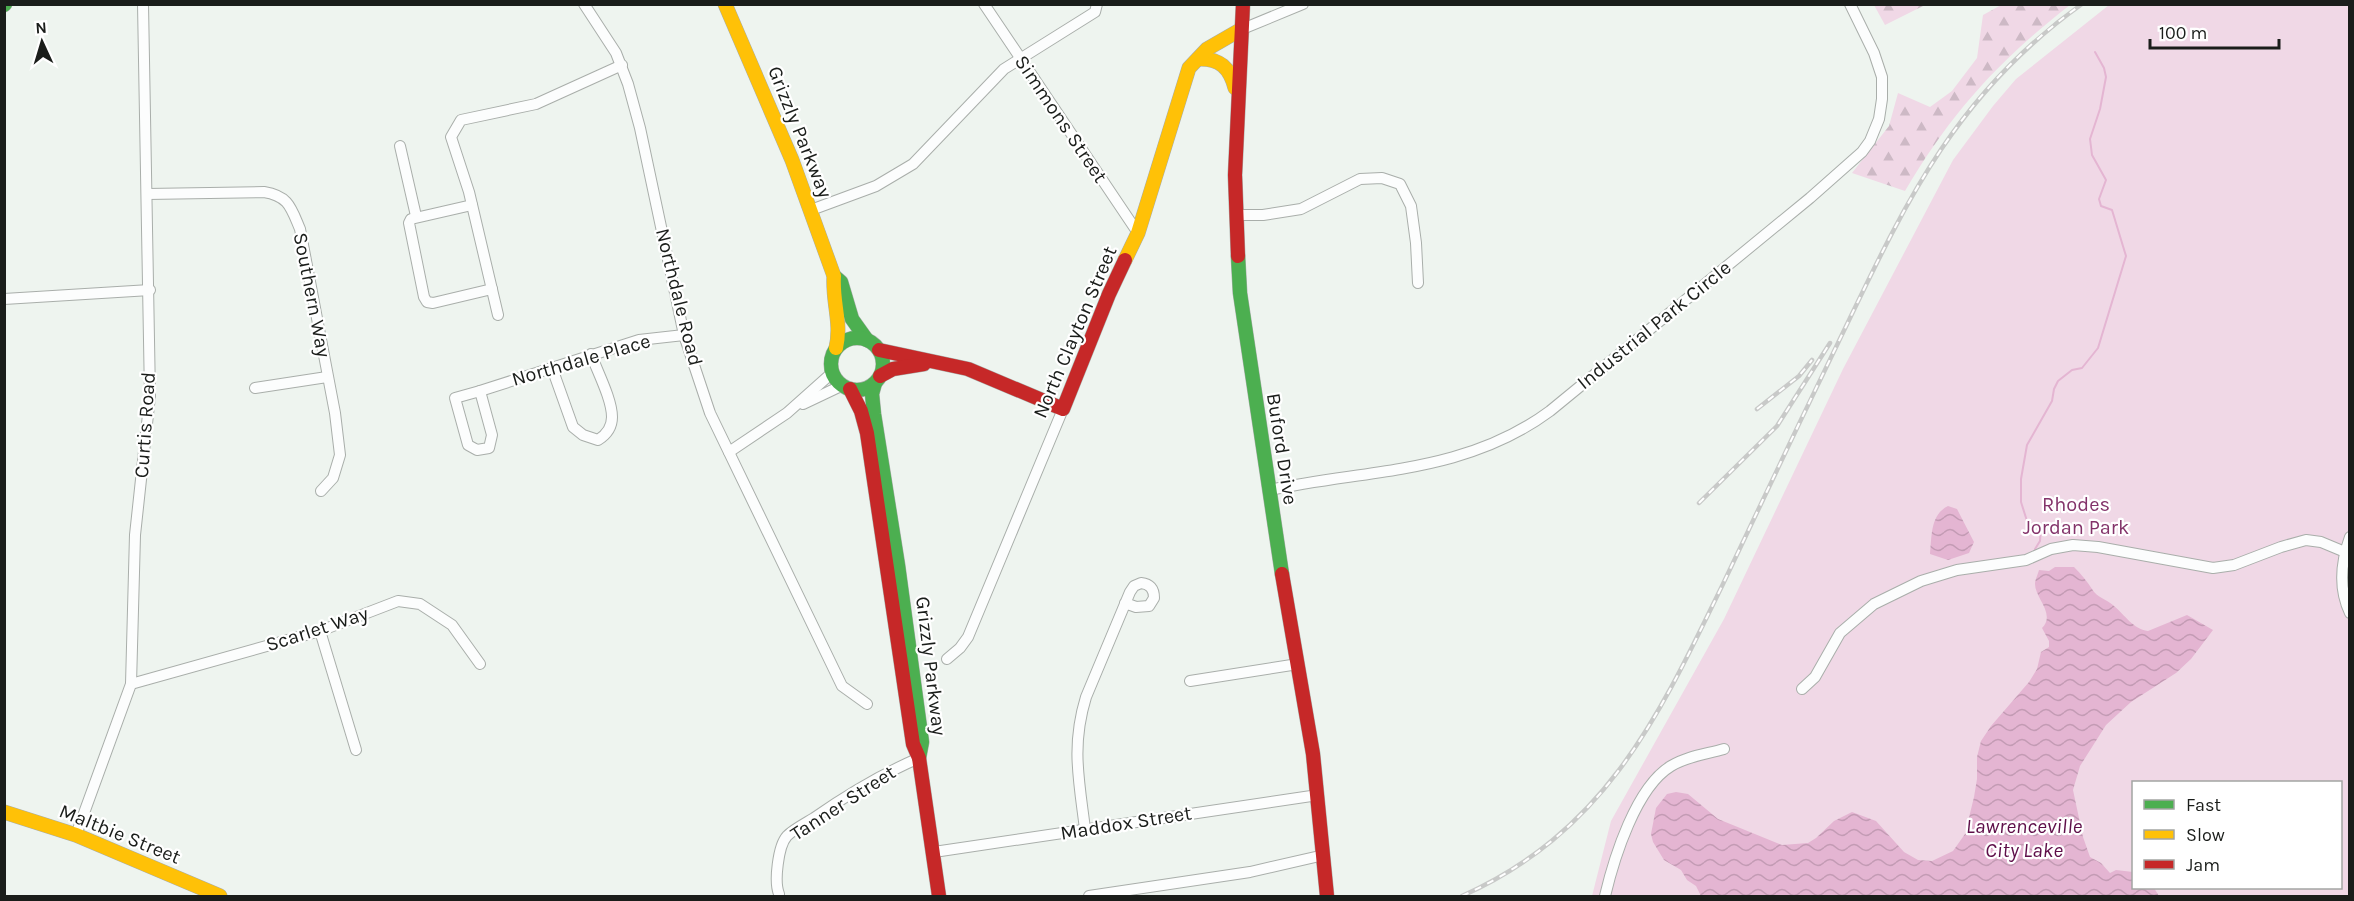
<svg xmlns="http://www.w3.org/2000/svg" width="2354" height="901" font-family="Karla,sans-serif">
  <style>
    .forest { fill: url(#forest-firs) }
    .green { fill: #f0d8e6; fill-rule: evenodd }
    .water { fill: url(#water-waves) }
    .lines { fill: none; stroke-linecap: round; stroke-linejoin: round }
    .stream { stroke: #e4b5d2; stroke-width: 2 }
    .street-casing { stroke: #a9aeaa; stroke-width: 12 }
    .fast-casing { stroke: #a9aeaa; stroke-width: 15 }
    .slow-casing { stroke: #a9aeaa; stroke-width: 15 }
    .jam-casing { stroke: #a9aeaa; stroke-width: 15 }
    .street { stroke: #fcfdfd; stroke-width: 10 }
    .fast { stroke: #4caf50; stroke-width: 14 }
    .slow { stroke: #ffc107; stroke-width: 14 }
    .jam { stroke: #c62828; stroke-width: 14 }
    .rail-casing { stroke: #c8c9c8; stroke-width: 4.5 }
    .rail { stroke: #fff; stroke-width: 2; stroke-dasharray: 7; stroke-linecap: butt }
    .labels { text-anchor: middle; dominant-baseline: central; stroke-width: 4.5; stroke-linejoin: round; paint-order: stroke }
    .street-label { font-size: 20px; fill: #1a1d1a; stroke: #fff }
    .park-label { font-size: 20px; fill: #83336a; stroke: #fff }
    .water-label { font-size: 21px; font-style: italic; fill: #5e0e49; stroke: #fff }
  </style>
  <defs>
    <pattern id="forest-firs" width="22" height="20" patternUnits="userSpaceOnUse" patternTransform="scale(1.5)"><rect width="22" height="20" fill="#f0d8e6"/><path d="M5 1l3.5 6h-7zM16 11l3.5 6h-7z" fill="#cdb9c5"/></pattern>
    <pattern id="water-waves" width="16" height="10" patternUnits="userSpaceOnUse" patternTransform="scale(1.5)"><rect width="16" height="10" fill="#e4b5d2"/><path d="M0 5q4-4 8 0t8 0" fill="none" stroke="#c39bb4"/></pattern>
  </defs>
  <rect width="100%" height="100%" fill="#eef4ef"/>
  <g class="forest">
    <path d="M2003,4L2070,5C1998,61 1951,113 1905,191L1852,173L1889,126L1898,93L1930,107L1952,91L1977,58L1983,15Z"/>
    <polygon points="1874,5 1925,5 1885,25"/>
  </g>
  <path class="green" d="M2109,5H2349V896H1592L1611,821L1724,619L1843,369L1953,160L1993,106L2016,79ZM2134,782H2340V888H2134Z"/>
  <g class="water">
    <path d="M1948,506L1957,509L1974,542L1969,553L1948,560L1930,554C1932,536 1930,515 1948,506Z"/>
    <path d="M2055,567H2074C2081,574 2087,581 2092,589C2097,598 2107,599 2114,606C2125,615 2133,629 2148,631L2187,615L2213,630L2191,659L2176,673L2131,702L2106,725L2080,766L2073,790L2083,837L2090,857L2101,863L2110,873L2116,870L2133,872L2134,888H2154L2159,896H1701L1696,886L1687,880L1681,870L1664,860L1653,842L1651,834L1656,808L1667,794L1676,792L1688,794L1718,819L1782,845L1808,843L1816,838L1834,821L1852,812L1876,821L1904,852L1918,860L1932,861L1953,851L1965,834L1974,797L1977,779V757L1981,741L1991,726L2029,682L2037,669L2041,652L2049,647V641L2042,628C2056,614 2035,598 2035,584C2035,580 2038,574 2039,570L2049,571Z"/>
  </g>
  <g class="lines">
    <polyline class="stream" points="2035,549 2040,541 2041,528 2027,521 2021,502 2021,479 2027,445 2052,401 2054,389 2058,381 2072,370 2082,368 2098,348 2126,256 2112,210 2101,206 2099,199 2106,180 2092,155 2090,139 2100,109 2106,77 2104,68 2095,52"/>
    <g class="street-casing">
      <g id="street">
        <polyline points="584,4 616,53 628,84 640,128 684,335 710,413 842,686 867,704"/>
        <polyline points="984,4 1138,233"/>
        <polyline points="1240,30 1303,4"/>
        <polyline points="400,146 416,216"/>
        <path d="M147,194L264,192C289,196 291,208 300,229L335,413L340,455L333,478L321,491"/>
        <polyline points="472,205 411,219 409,223 424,297 427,302 433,303 492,289"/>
        <polyline points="811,210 876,186 913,164 1004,69 1095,12 1097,4"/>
        <polyline points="1235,215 1263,215 1301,209 1360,179 1382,178 1400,184 1411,206 1416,243 1418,283"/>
        <polyline points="4,299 150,290"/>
        <polyline points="498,315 469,192 451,137 461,120 536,104 622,65"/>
        <path d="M552,368L573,427L583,435L598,440C606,435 612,428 612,417C612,399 597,371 591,354"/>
        <polyline points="255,388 327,377"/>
        <polyline points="480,391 639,340 684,335"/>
        <polygon points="480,391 492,435 489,448 477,450 468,445 455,398"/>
        <polyline points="803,404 843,385"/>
        <polyline points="729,452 787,413 833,372"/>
        <path d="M1270,490C1368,469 1465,474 1550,411L1810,198L1862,152L1870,141L1879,119L1882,99V77L1874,53L1850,4"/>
        <path d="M2350,537C2341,562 2338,588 2350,613"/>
        <polyline points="320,631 356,750"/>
        <polyline points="947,659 960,648 968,637 1063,409"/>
        <polyline points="1190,681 1298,664"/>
        <polyline points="131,684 320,631 398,601 420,604 452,625 480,664"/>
        <polyline points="1802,689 1815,677 1840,633 1874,604 1921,581 1957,570 2026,560 2051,549 2073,545 2098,547 2213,568 2234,565 2281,547 2306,540 2321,542 2345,552"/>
        <path d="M1085,829C1079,780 1071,746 1086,697L1130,592L1134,586L1141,583C1150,584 1154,589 1154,598L1149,606L1136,607L1125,603"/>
        <polyline points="76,835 131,684 135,535 150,396 143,4"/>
        <polyline points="934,852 1318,795"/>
        <path d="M779,894C774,882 778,846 787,836C794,829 806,823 814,818C847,795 882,774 919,758"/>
        <polyline points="1089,896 1250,872 1324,855"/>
        <path d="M1605,896C1614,858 1636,787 1671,766C1687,756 1707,754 1724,749"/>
      </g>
    </g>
    <g class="fast-casing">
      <g id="fast">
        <polyline points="4,5 5,4"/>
        <polyline points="1238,256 1240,293 1282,574"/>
        <polyline points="834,276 841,282 852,319 867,340"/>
        <circle cx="857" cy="364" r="26"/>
        <polyline points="875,383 872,394 874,414 898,565 922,742 919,758"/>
      </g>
    </g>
    <g class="slow-casing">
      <g id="slow">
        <path d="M725,4L792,160L834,276C832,301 842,323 836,348"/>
        <path d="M1198,59C1220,58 1230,68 1235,88"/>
        <polyline points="1125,260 1138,233 1189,68 1207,49 1240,30"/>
        <polyline points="4,812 76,835 220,896"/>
      </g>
    </g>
    <g class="jam-casing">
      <g id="jam">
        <polyline points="1238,256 1235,175 1243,4"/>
        <polyline points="879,350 968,369 1063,409 1109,294 1125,260"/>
        <polyline points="880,376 893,369 924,364"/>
        <polyline points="850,389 861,411 867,433 913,744 919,758 939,896"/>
        <polyline points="1282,574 1313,754 1327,896"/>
      </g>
    </g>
    <use href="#street" class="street"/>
    <use href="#fast" class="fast"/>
    <use href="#slow" class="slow"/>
    <use href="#jam" class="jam"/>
    <g class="rail-casing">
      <g id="rail">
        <polyline points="1757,409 1799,376 1812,360"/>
        <polyline points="1699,503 1777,426 1830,343"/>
        <path d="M1462,896C1606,831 1658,718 1723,584C1761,504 1799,423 1838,343C1904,206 1953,96 2082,4"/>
      </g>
    </g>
    <use href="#rail" class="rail"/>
  </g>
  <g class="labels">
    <g class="street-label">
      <text transform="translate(1061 119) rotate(56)">Simmons Street</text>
      <text transform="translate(800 132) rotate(68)">Grizzly Parkway</text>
      <text transform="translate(312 295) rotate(79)">Southern Way</text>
      <text transform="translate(679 297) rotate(76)">Northdale Road</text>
      <text transform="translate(1654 325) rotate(-39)">Industrial Park Circle</text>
      <text transform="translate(1075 332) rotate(-67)">North Clayton Street</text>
      <text transform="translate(581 360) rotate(-16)">Northdale Place</text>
      <text transform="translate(145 425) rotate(-86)">Curtis Road</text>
      <text transform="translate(1282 449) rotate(81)">Buford Drive</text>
      <text transform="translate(317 629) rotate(-18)">Scarlet Way</text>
      <text transform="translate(931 666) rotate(83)">Grizzly Parkway</text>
      <text transform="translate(843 803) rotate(-33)">Tanner Street</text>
      <text transform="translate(1126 823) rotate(-9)">Maddox Street</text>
      <text transform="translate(120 834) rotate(22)">Maltbie Street</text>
    </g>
    <g class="park-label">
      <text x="2076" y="504">Rhodes<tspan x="2076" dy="23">Jordan Park</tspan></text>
    </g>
    <g class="water-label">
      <text x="2024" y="826">Lawrenceville<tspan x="2024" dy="24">City Lake</tspan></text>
    </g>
  </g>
  <rect width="2354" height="901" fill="none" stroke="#1a1d1a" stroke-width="12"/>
  <rect x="2132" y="781" width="210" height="108" fill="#ffffff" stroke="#a3a5a3" stroke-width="1.5"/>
  <rect x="2144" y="800" width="30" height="9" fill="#4caf50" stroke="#a3a5a3" stroke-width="1.5"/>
  <text x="2186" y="811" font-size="18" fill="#1a1d1a">Fast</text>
  <rect x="2144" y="830" width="30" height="9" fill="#ffc107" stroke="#a3a5a3" stroke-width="1.5"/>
  <text x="2186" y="841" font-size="18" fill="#1a1d1a">Slow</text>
  <rect x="2144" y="860" width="30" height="9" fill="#c62828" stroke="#a3a5a3" stroke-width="1.5"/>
  <text x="2186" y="871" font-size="18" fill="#1a1d1a">Jam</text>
  <g transform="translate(42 42) rotate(356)" stroke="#ffffff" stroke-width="4.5" paint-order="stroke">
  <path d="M0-4.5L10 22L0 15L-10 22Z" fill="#1a1d1a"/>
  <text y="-9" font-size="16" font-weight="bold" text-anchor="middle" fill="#1a1d1a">N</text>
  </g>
  <path d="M2150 39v9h129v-9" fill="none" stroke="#1a1d1a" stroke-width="3"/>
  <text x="2159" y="39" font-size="18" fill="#1a1d1a" stroke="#ffffff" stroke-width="4.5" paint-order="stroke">100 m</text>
</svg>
